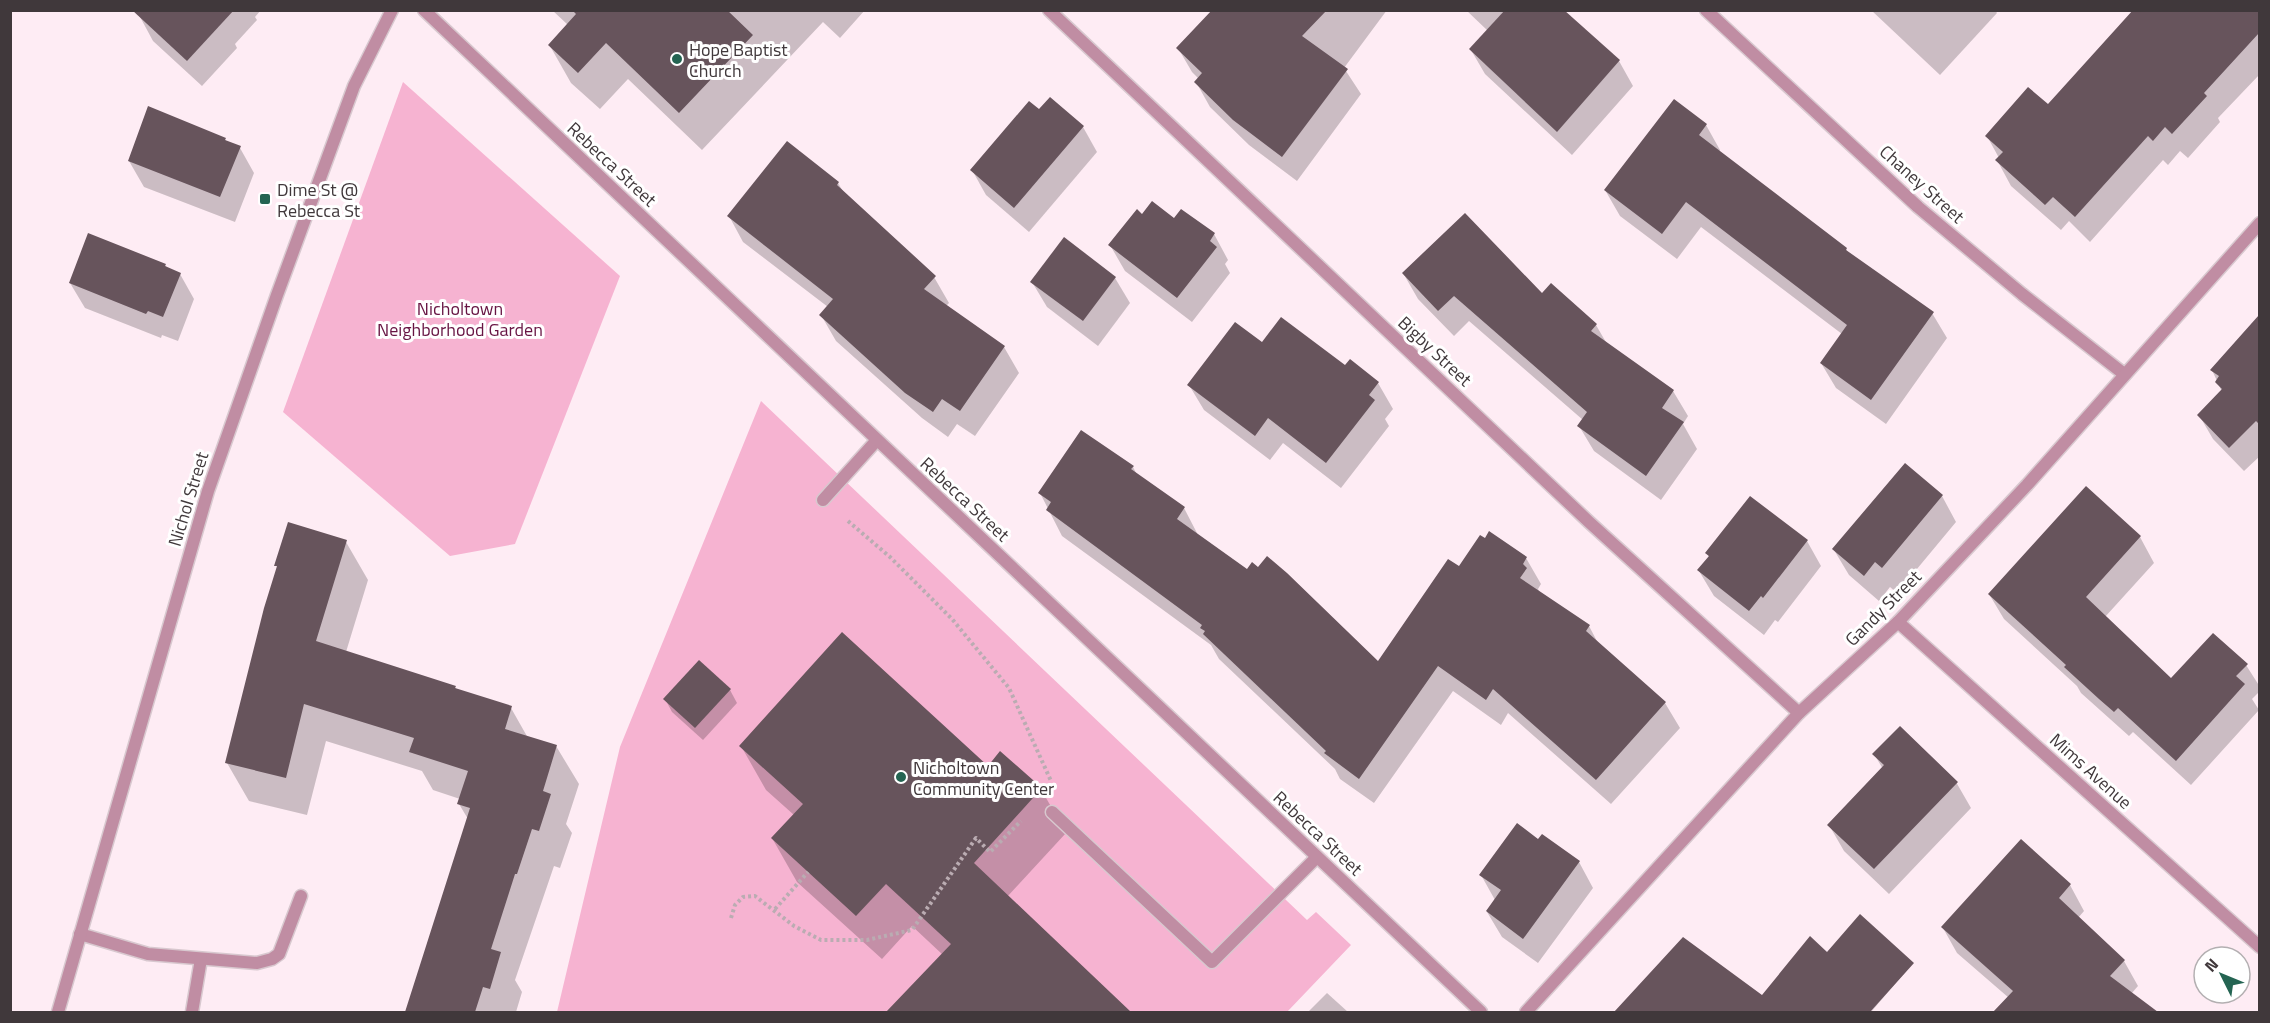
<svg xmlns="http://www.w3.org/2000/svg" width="2270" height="1023" font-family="'Titillium Web',sans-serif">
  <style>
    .green { fill: #f6b3d1 }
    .shadow { fill: #0003 }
    .building { fill: #67545c }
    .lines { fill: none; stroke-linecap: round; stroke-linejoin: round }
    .service-casing { stroke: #d8c8cf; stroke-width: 15 }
    .minor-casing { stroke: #d8c8cf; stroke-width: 15 }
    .path { stroke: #baacb2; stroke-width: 4; stroke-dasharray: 3 3; stroke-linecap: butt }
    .service { stroke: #c08da3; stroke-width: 12 }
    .minor { stroke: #c08da3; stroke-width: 12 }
    .poi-dot { fill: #246452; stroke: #fff; stroke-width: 2 }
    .labels { text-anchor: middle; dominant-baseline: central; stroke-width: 6; stroke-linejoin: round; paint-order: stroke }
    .poi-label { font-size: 18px; fill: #40383b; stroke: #fff; text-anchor: start }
    .street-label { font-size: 18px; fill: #40383b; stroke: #fff }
    .park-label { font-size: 18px; fill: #671443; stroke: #fff }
  </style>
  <rect width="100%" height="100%" fill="#feecf4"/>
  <g class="green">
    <polygon points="403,82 620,276 515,544 450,556 283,412"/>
    <polygon points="761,401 1307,920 1316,912 1351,945 1287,1012 557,1012 620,747"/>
  </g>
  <g class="shadow">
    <polygon points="143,10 261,10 255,17 257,20 235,44 237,48 202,86 153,41 139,15"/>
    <polygon points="552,10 865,10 840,38 823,22 702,150 628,79 600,109 571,83 550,46 568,25"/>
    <polygon points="1215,10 1387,10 1344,68 1361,94 1297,181 1249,145 1210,107 1196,82 1199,79 1192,72 1178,48"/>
    <polygon points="1466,10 1562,10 1619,61 1633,86 1572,155 1485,74 1471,50 1488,31"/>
    <polygon points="1871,10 1995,10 1997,13 1940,75"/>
    <polygon points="2173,10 2260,10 2260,74 2218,118 2220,122 2188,158 2180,151 2168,165 2163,160 2090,242 2069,221 2061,230 2011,186 1997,160 1999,158 1987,136 2048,106"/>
    <polygon points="1039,111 1083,127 1097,152 1029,232 986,195 972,170"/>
    <polygon points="1706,125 1720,150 1719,152 1846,249 1848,253 1932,313 1947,338 1886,424 1836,388 1821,363 1842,334 1701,227 1677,259 1620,216 1605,190"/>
    <polygon points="225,139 227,143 240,148 254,173 235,222 144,187 129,161"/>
    <polygon points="838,183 844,193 934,277 949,303 946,306 1004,347 1019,373 975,436 957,424 948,437 922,418 836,341 821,315 828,307 743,242 729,216"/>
    <polygon points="1143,216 1214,234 1228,260 1225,264 1230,273 1192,322 1125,271 1110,245"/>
    <polygon points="165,265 168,269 180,274 194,299 178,341 162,335 161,338 85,308 70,283"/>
    <polygon points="1403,273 1542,295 1596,325 1607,344 1673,391 1688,416 1683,424 1697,449 1661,500 1594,451 1579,426 1583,420 1469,321 1454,336 1418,299"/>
    <polygon points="1115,278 1130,303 1098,346 1047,307 1032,282"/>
    <polygon points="2260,322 2260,456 2244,471 2213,439 2199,415 2222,392 2212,370"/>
    <polygon points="1263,344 1346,367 1378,383 1393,409 1385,419 1389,426 1341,488 1283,443 1270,460 1204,410 1189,385"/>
    <polygon points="1133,467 1137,475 1184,508 1198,535 1378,663 1459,568 1526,558 1541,584 1538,589 1540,593 1589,626 1599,645 1665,703 1680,728 1611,804 1508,713 1501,725 1453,691 1374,803 1340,779 1335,769 1219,659 1211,645 1062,536 1040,493"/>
    <polygon points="1942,496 1956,522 1897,593 1890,587 1879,601 1849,575 1834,550"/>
    <polygon points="2140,537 2154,563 2105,617 2171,680 2246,665 2260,687 2260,691 2252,699 2259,710 2191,785 2133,732 2129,736 2081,693 2077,686 2004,619 1989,594"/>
    <polygon points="1807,541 1821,566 1778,622 1775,620 1764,635 1714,596 1699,571 1709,557 1707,554"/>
    <polygon points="346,542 368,580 346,652 455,687 457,690 511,708 528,738 556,746 579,784 566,824 572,833 560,868 554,866 515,980 522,992 516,1012 407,1012 468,819 459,804 460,799 433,790 422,771 326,741 307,815 249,801 227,763 278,569 276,565"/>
    <polygon points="730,690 737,703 703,740 672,712 665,699"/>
    <polygon points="741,746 988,768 1000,753 1041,789 1066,833 1007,897 1129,1012 890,1012 943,955 912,926 882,959 797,882 772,838 794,815 766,790"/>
    <polygon points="1874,754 1956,782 1971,808 1889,894 1844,851 1829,825 1883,769"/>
    <polygon points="1538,841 1579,862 1593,888 1538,963 1502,937 1487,912 1495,900 1481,875"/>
    <polygon points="2021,841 2070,885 2084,911 2078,918 2124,961 2138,986 2131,994 2156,1012 1995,1012 2009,998 1957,953 1943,928"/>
    <polygon points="1683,939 1762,997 1827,954 1907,970 1871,1012 1616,1012"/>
    <polygon points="1327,993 1348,1012 1308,1012"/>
  </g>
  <g class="building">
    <polygon points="132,10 234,10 187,61"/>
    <polygon points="572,10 727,10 753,35 679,113 606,43 578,73 548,45 576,14"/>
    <polygon points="1212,10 1327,10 1302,36 1348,69 1282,157 1233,120 1194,82 1202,73 1176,48"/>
    <polygon points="1505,10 1564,10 1620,60 1557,132 1469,49"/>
    <polygon points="2133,10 2259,10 2259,33 2204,93 2207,96 2172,134 2165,127 2153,141 2148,136 2075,217 2053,197 2045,205 1995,160 2003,152 1985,136 2028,87 2048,104"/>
    <polygon points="1050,97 1084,126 1014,208 970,170 1029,101 1039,109"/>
    <polygon points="1674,99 1707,124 1699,135 1847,248 1846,250 1934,312 1871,400 1820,363 1847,325 1686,202 1662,234 1604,190"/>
    <polygon points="148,106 226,138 225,140 241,146 220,197 128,161"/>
    <polygon points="787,141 839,182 837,185 936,276 924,289 1005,346 960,411 942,399 933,412 905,393 819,315 833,299 727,216"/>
    <polygon points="1152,201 1174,218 1181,209 1215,233 1210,241 1217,247 1177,298 1108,245 1137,209 1142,214"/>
    <polygon points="1465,213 1542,293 1551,283 1597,324 1591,331 1674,390 1662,408 1684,422 1646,476 1577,426 1587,412 1454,296 1438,311 1402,273"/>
    <polygon points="88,233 166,264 165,266 181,273 163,317 148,311 146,314 69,283"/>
    <polygon points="1064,237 1116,277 1083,321 1030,282"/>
    <polygon points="2259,315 2259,424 2256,421 2229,448 2197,415 2222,389 2215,382 2219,376 2210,370"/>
    <polygon points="1281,317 1345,365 1350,359 1379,382 1369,395 1375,400 1326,463 1268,418 1255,436 1187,385 1235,322 1262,342"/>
    <polygon points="1081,430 1134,466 1131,469 1185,507 1177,519 1247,569 1252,562 1258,567 1267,556 1287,573 1378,661 1448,559 1459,566 1480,535 1485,538 1489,531 1527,557 1523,564 1527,568 1520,578 1590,625 1586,631 1666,702 1596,780 1493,689 1486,700 1438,666 1359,779 1324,753 1326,751 1203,634 1205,631 1200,628 1202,625 1046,510 1051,502 1038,493"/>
    <polygon points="1905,463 1943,495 1882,568 1875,562 1864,576 1832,549"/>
    <polygon points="2086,486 2141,536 2086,597 2171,678 2213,633 2248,664 2236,676 2245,684 2176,761 2118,708 2114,712 2099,699 2064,667 2066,665 1988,594"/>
    <polygon points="1750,496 1808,540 1763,598 1761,596 1749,611 1697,570 1709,556 1705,553"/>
    <polygon points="288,522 347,540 316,641 456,686 455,688 512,706 505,729 557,745 543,791 551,794 539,831 532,829 517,874 515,874 491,949 501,952 490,989 483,987 475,1012 405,1012 470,808 457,804 468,771 409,752 414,738 304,704 286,778 225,763 264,608 277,566 274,566"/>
    <polygon points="842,632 988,766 1000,751 1042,788 974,863 1131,1012 886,1012 951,944 886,884 856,916 771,838 803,804 739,746"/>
    <polygon points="699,660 731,689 695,728 663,699"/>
    <polygon points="1900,726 1958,782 1874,869 1827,825 1884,765 1872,754"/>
    <polygon points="1517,823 1538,839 1542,834 1580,861 1523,939 1486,911 1501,890 1479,875"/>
    <polygon points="2021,839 2071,884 2059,898 2125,960 2110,976 2158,1012 1993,1012 2013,991 1941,927"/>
    <polygon points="1860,914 1914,963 1870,1012 1614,1012 1683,937 1762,995 1810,936 1827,952"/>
  </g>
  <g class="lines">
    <g class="service-casing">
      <g id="service">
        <polyline points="823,500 877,440"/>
        <polyline points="1052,812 1212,962 1317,857"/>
        <polyline points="80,934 148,954 257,963 272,959 279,954 301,896"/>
        <polyline points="192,1012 201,959"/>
      </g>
    </g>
    <g class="minor-casing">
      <g id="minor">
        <polyline points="424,10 1481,1012"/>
        <polyline points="1049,10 1589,522 1799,713"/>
        <polyline points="1706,10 1918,207 2022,294 2124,374"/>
        <polyline points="1898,622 2260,947"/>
        <polyline points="58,1012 208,491 277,295 354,86 392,10"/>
        <polyline points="1526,1012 1799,713 1898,622 2027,485 2260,223"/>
      </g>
    </g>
    <g class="path">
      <polyline points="848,521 890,557 952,619 1009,688 1051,781"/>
      <polyline points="775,909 808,872"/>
      <polyline points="731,918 735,905 743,897 755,896 794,926 821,940 867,940 912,930 976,838 990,852 1021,821"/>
    </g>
    <use href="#service" class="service"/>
    <use href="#minor" class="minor"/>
  </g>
  <g class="poi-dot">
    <circle cx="677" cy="59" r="6"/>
    <rect x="259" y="193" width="12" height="12" rx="3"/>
    <circle cx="901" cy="777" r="6"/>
  </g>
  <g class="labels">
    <g class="poi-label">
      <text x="689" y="49">Hope Baptist<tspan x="689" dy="21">Church</tspan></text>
      <text x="277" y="189">Dime St @<tspan x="277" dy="21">Rebecca St</tspan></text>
      <text x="913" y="767">Nicholtown<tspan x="913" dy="21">Community Center</tspan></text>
    </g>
    <g class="street-label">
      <text transform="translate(612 164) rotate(43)">Rebecca Street</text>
      <text transform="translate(1922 184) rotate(42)">Chaney Street</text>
      <text transform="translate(1435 351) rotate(43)">Bigby Street</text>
      <text transform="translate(188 499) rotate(-73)">Nichol Street</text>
      <text transform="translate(965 499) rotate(43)">Rebecca Street</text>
      <text transform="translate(1883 608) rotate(-45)">Gandy Street</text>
      <text transform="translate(2091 771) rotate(42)">Mims Avenue</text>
      <text transform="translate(1318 833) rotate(43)">Rebecca Street</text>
    </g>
    <g class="park-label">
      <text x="460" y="308">Nicholtown<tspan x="460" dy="21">Neighborhood Garden</tspan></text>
    </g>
  </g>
  <rect width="2270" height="1023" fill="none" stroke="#40383b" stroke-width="24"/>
  <g transform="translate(2222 975) rotate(313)"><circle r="28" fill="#ffffff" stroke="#b3afb1" stroke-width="1.5"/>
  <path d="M0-4.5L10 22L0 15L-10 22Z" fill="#246452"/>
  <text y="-9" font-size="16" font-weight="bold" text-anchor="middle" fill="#40383b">N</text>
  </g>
</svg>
